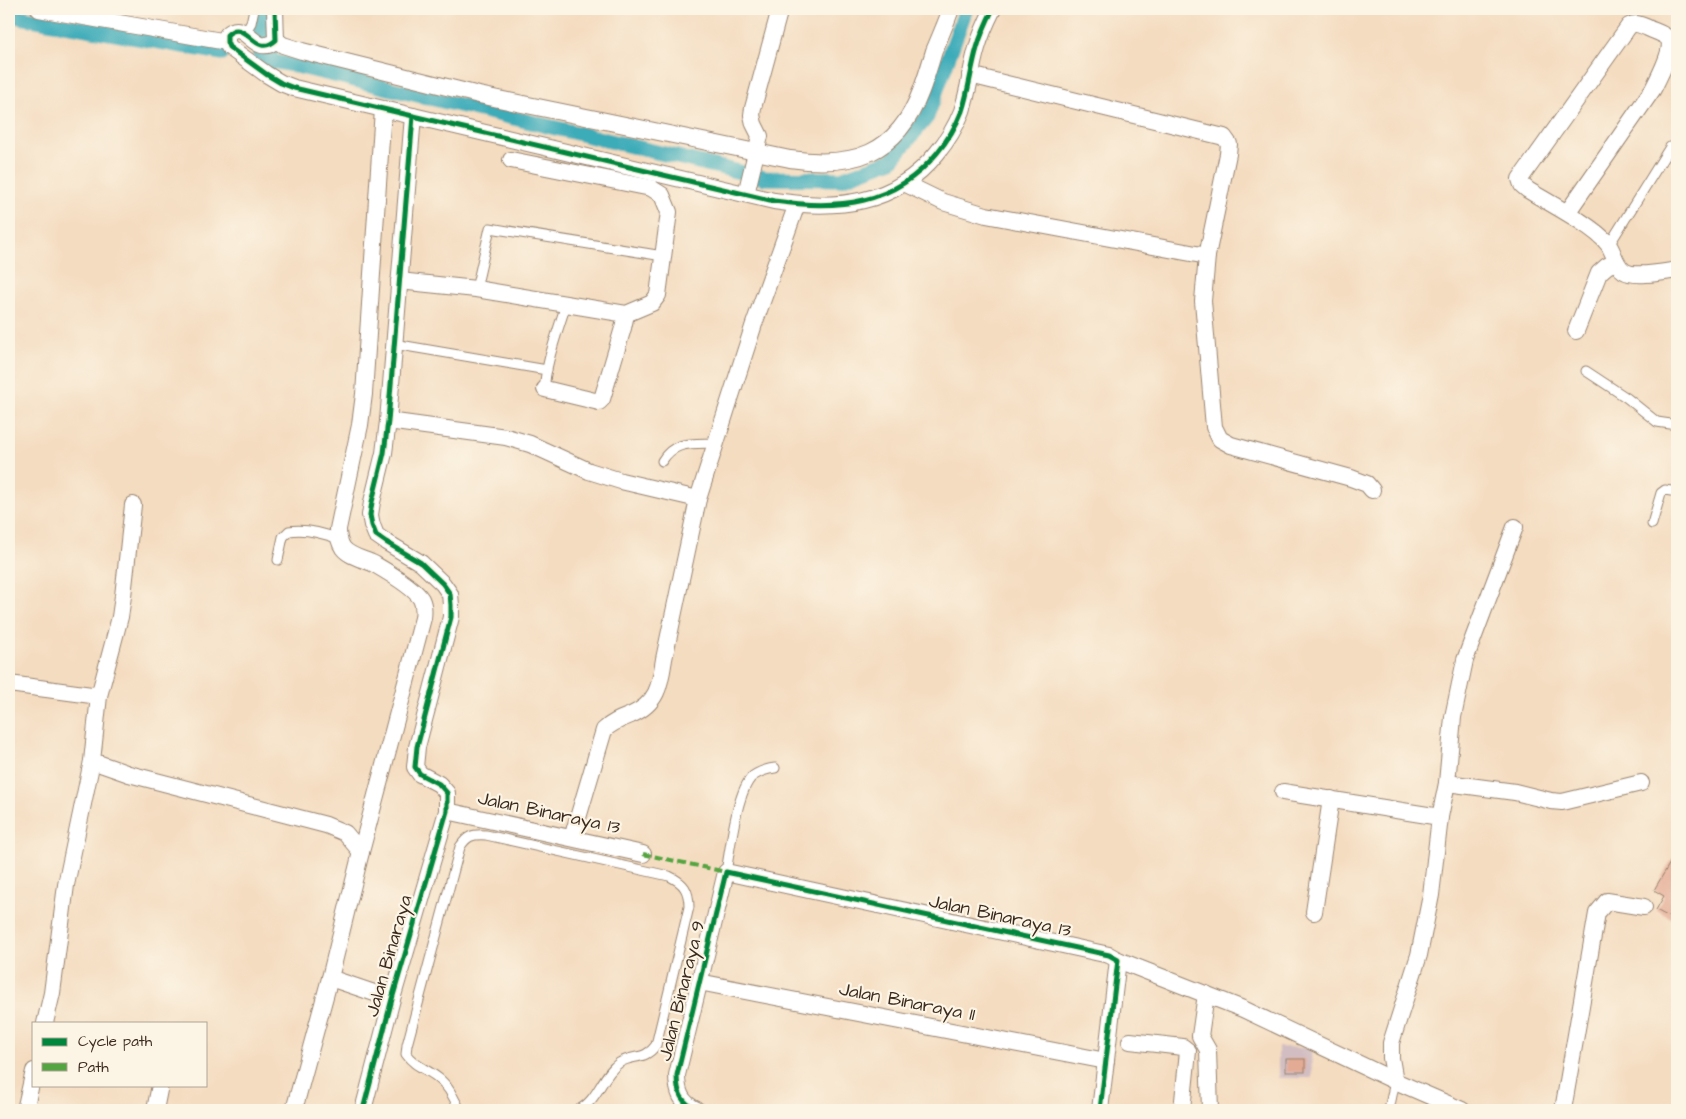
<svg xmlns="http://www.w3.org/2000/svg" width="1686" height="1119" font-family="'Architects Daughter',sans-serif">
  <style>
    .industrial { fill: #d2bec2 }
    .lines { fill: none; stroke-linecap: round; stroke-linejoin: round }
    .canal { stroke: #3cacb9; stroke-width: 15 }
    .river { stroke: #3cacb9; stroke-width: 26 }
    .building { fill: #e4ab94 }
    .service-casing { stroke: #98836f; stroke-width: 11 }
    .minor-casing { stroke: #98836f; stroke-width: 18 }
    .service { stroke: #fff; stroke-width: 9 }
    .minor { stroke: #fff; stroke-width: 16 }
    .quiet { stroke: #54a441; stroke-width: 4; stroke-dasharray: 8 4; stroke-linecap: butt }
    .cycleway-casing { stroke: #fcf5e5; stroke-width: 8 }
    .cycleway { stroke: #00873e; stroke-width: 5 }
    .labels { text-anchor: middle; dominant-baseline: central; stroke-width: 4.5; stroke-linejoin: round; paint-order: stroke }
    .street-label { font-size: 19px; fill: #3b2a1e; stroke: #fcf5e5 }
  </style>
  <rect width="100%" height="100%" fill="#fcf5e5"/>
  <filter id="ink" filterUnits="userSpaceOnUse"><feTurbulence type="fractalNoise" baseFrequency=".02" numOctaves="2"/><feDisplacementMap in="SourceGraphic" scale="10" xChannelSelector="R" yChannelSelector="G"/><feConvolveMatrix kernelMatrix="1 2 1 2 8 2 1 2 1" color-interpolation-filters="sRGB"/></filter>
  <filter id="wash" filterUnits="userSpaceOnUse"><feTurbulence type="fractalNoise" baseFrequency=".0096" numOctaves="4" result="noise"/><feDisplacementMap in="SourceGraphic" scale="20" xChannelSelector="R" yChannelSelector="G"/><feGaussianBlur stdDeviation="1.12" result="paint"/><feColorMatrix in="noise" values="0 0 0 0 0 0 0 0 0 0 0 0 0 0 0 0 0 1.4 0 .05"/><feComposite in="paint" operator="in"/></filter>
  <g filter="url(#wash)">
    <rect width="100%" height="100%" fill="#f4dcc0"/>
    <polygon class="industrial" points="1278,1047 1311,1048 1312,1078 1278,1078"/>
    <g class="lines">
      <g class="canal">
        <polyline points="9,15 222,53"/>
        <polyline points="265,60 292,65 765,178 841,179 892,160 927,117 966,9"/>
      </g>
      <g class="river">
        <polyline points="264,34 264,9"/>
        <polyline points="265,53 265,60"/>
      </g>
    </g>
    <g id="blocks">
      <g class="building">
        <polygon points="1677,851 1677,913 1673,919 1656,910 1664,896 1654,890"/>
        <rect x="1286" y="1059" width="19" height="13"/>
      </g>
    </g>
  </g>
  <g filter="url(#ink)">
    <use href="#blocks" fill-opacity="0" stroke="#98836f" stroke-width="1"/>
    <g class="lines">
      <g class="service-casing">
        <g id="service">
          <polyline points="245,33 251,23 254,9"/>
          <polyline points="1609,245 1670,147"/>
          <polyline points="476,289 490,228 663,256"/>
          <polyline points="394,344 547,370"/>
          <polyline points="1586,371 1627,398 1657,422 1677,425"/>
          <path d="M545,389C543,370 560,325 566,304"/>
          <path d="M662,461C675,440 693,444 716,443"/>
          <polyline points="1652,524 1661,493 1665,490 1677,492"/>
          <path d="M278,560L283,537L289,531C305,528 323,533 339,539"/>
          <path d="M726,872C730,850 737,789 753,776C760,771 767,769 775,768"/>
          <path d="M460,1110C454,1099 449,1086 438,1078C427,1069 414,1066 406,1054L407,1045L460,847C467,836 472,834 486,835L669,876C684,883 689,890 689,907L656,1045C645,1061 632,1054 619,1063C601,1076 598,1101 578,1110"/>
          <polyline points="1389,1110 1395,1081"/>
        </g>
      </g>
      <g class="minor-casing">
        <g id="minor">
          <polyline points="39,9 227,42"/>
          <path d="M275,9L276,40C254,60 246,16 227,35V42L229,47L266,74L281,83L294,88L774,201C837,210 894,206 937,153C947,141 956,126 962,111C969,90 971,68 977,48C981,34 987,21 993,9"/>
          <path d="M276,40L283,45L302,51L479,95L790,159C853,168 897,155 921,91C926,78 930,64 934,51C940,37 946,23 951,9"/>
          <polyline points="970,75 1224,137 1229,144 1228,154 1207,256 1203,301 1214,427 1220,439 1231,445 1351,478 1367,484 1372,490"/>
          <path d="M383,109L364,394L360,425L338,529C338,536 339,542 343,548C350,557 364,559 374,564C386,571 414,587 421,599C424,605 424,611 423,618L361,852L330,978L392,999"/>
          <polyline points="904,183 943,202 986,215 1207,256"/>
          <polyline points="746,194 760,136 754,124 752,115 753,108 780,9"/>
          <path d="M1567,213L1653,89C1658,79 1673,51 1669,40C1666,34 1653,31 1648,28C1641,25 1636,22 1629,26L1520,179L1522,185L1528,190C1549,203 1594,226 1608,244C1614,252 1615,265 1624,271C1634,278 1664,272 1677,270"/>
          <polyline points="399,281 476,289 626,314 652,303 658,295 669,212 662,195 651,188 511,160"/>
          <polyline points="1576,331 1599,273 1607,266 1616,262"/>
          <polyline points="545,389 599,402 602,399 623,328 626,314"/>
          <polyline points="388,421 506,437 530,444 589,471 621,481 698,499"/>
          <polyline points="133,505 123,596 120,617 99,696 92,761 129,774 326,825 345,833 361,852"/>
          <polyline points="9,684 99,696"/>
          <polyline points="1447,783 1453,717 1465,660 1515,527"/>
          <polyline points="1283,792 1440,817 1431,895 1419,955 1391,1043 1391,1058 1395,1081"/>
          <polyline points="447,811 643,854"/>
          <polyline points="1440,817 1447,783 1515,792 1551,801 1562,802 1641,783"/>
          <path d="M572,838L604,730C612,722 621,719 631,715C658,703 660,685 664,659L698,499L754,324L797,204"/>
          <polyline points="1314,912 1331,799"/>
          <polyline points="1118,960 1243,1009 1395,1081 1462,1110"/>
          <polyline points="699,982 1106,1061"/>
          <polyline points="1206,994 1200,1036 1208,1050 1210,1110"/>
          <polyline points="45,1023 52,993 66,885 92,761"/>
          <polyline points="1130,1041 1183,1047 1188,1051 1182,1110"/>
          <polyline points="25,1110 34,1071"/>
          <polyline points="155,1110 160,1085"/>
          <polyline points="294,1110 330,978"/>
          <polyline points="363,1110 392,999 447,811 447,793 439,784 420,774 415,767 417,747 451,617 451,605 450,594 443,584 421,563 386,542 376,535 372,525 370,515 372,502 384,453 388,421 413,116"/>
          <path d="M697,1110C681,1103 677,1092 677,1075L726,872L1109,955L1118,960L1100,1110"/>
          <polyline points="1563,1110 1597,913 1607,901 1644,907"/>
        </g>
      </g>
      <use href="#service" class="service"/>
      <use href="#minor" class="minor"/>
      <polyline class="quiet" points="643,854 726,872"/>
      <g class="cycleway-casing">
        <g id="cycleway">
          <path d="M275,9L276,40C254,60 246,16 227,35V42L229,47L266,74L281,83L294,88L774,201C837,210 894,206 937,153C947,141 956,126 962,111C969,90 971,68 977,48C981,34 987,21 993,9"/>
          <polyline points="363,1110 392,999 447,811 447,793 439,784 420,774 415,767 417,747 451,617 451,605 450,594 443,584 421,563 386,542 376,535 372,525 370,515 372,502 384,453 388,421 413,116"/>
          <path d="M697,1110C681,1103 677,1092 677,1075L726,872L1109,955L1118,960L1100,1110"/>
        </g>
      </g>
      <use href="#cycleway" class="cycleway"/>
    </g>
  </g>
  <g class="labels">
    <g class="street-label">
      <text transform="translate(549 813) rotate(12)">Jalan Binaraya 13</text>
      <text transform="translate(1000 916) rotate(12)">Jalan Binaraya 13</text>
      <text transform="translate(389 956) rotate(-74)">Jalan Binaraya</text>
      <text transform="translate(682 991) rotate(-76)">Jalan Binaraya 9</text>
      <text transform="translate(907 1002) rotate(11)">Jalan Binaraya 11</text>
    </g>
  </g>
  <rect width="1686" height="1119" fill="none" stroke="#fcf5e5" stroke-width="30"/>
  <rect x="32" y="1022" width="175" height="65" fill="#fcf5e5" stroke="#afa495"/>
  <rect x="42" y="1038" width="25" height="8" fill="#00873e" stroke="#afa495"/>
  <text x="78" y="1046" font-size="15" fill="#3b2a1e">Cycle path</text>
  <rect x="42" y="1063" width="25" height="8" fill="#54a441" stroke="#afa495"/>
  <text x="78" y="1072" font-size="15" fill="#3b2a1e">Path</text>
</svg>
